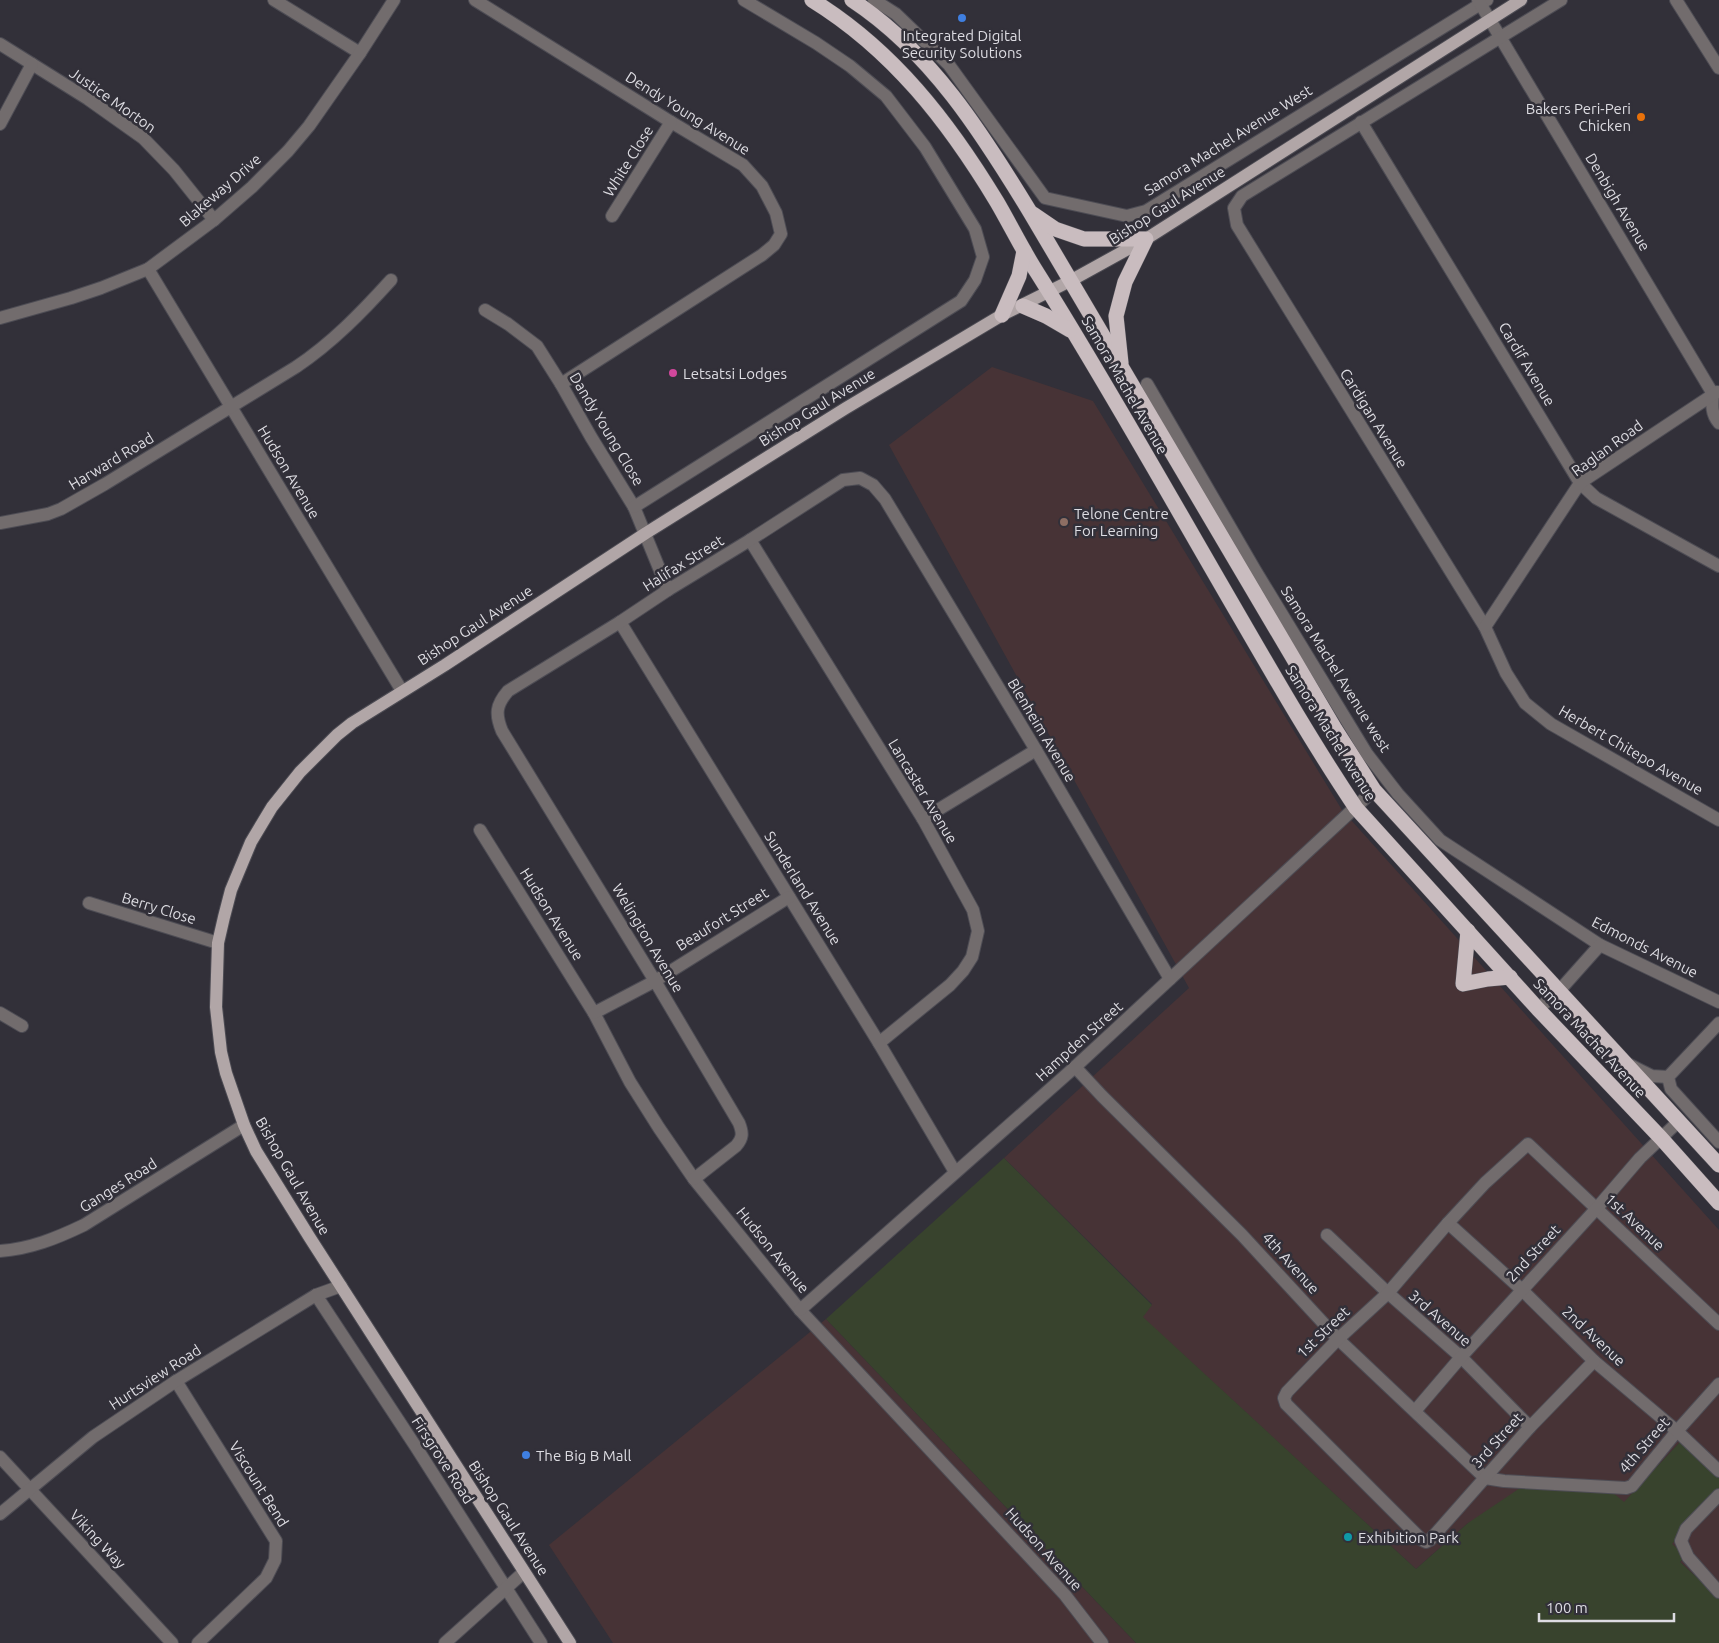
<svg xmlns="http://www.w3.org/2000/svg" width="1719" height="1643" font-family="Ubuntu,sans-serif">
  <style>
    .industrial { fill: #473336 }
    .green { fill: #38432d }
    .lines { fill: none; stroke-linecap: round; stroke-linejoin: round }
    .minor-casing { stroke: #4d4c54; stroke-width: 14 }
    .major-casing { stroke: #4d4c54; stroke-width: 14 }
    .highway-casing { stroke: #4d4c54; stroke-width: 16 }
    .minor { stroke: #726c6d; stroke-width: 12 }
    .major { stroke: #b1a6a7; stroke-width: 12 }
    .highway { stroke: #c9bcbf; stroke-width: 15 }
    .shop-dot { fill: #3f7fe0; stroke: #323039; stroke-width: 2 }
    .food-dot { fill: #e8710a; stroke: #323039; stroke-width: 2 }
    .hotel-dot { fill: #d1479c; stroke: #323039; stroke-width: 2 }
    .education-dot { fill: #8d6e63; stroke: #323039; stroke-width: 2 }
    .culture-dot { fill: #0f9aa8; stroke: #323039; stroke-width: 2 }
    .labels { text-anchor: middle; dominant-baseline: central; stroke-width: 5; stroke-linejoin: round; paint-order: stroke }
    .poi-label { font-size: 15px; fill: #dddce2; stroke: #323039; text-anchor: start }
    .street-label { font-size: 15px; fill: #dddce2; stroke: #323039 }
  </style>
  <rect width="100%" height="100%" fill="#323039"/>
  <g class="industrial">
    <polygon points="992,367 1093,401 1342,810 1719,1230 1719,1478 1680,1442 1624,1503 1468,1523 1416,1569 1142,1317 1152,1304 1004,1158 1189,988 889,445"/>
    <polygon points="826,1319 1136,1643 613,1643 549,1545"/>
    <polygon points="1719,1490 1719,1598 1680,1562 1686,1557 1671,1544"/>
  </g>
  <polygon class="green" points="1004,1158 1152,1305 1143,1317 1416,1569 1468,1523 1520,1488 1611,1491 1624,1502 1680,1442 1719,1478 1719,1490 1672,1544 1686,1556 1680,1562 1719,1598 1719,1643 1136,1643 826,1319"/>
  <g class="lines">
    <g class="minor-casing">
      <g id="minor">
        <polyline points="274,0 360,53"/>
        <polyline points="475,0 671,122 743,165 762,186 776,213 781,234 774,245 762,255 561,384"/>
        <polyline points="874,0 896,14 949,65 1045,198 1127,216 1146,211 1487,0"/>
        <path d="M1478,0L1713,394C1712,405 1711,414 1719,423"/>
        <polyline points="1561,0 1242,196 1234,208 1237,225 1485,627 1506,673 1525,703 1551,724 1719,820"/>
        <polyline points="1676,0 1719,68"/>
        <polyline points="0,44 88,99 143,138 174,170 214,220"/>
        <polyline points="1361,122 1580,483 1596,498 1719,566"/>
        <polyline points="0,124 32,64"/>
        <polyline points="612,216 671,122"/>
        <polyline points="148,269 402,691"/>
        <polyline points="485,310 508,324 537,346 561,384 591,437 634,507 668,590"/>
        <polyline points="0,318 71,298 101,288 148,269 214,220 252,187 288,151 309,126 360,53 394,0"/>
        <polyline points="1147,384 1255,570 1367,754 1398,794 1440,840 1600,945 1719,1002"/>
        <polyline points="634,507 961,301 975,280 983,257 975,229 925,147 886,96 850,66 816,43 744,0"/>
        <path d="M0,523L48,514L61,509L105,484L296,367C332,343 362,312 391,280"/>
        <polyline points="750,540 923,819 973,910 978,931 972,957 963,971 950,985 879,1043"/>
        <polyline points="620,622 879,1043 955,1172"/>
        <polyline points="1485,627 1580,483 1717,392"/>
        <polyline points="923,819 1036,750"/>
        <polyline points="480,830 594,1013 630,1082 659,1128 694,1179 800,1310 1065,1595 1102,1643"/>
        <polyline points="89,903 218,943"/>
        <polyline points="1538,1009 1559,991 1600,945"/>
        <polyline points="0,1013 22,1026"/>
        <polyline points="594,1013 655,981 789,897"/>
        <polyline points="1719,1023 1668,1077 1671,1089 1719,1142"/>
        <polyline points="1628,1064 1652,1076 1668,1077"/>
        <polyline points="1075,1067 1102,1096 1242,1235 1338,1339 1485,1478 1504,1481 1626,1488 1632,1486 1677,1431 1719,1384"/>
        <path d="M694,1179L736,1146C743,1138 743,1133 739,1123L655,981L502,731C495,714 496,705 508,691L620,622L668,590L750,540L843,480L860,478L873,485L885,499L1036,750L1170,979"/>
        <polyline points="1448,1223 1521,1289 1594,1361 1677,1431 1719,1471"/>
        <polyline points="1327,1235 1388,1293 1461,1357 1530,1427"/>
        <path d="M0,1251C30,1249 57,1238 84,1225L244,1125"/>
        <polyline points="316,1295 416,1447 541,1643"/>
        <polyline points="800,1310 1075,1067 1374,790"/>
        <polyline points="1594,1361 1530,1427 1430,1540 1426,1542 1422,1540 1286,1404 1284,1398 1287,1392 1338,1339 1388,1293 1448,1223 1485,1183 1528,1144 1719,1324"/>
        <polyline points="176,1381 276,1541 275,1560 266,1578 198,1643"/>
        <polyline points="1415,1411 1461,1357 1597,1208 1640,1158 1679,1121"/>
        <polyline points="0,1457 172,1643"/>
        <polyline points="1719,1495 1686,1529 1681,1541 1688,1557 1719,1592"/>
        <polyline points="0,1514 93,1437 176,1381 316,1295 341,1286"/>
        <polyline points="445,1643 524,1572"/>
      </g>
    </g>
    <g class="major-casing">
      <polyline id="major" points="570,1643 310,1238 256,1151 244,1125 226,1073 221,1052 216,1007 218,943 224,917 231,890 251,842 272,807 300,772 337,735 352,723 445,665 646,533 846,408 1002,315 1070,281 1146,239 1521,0"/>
    </g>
    <g class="highway-casing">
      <g id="highway">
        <path d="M812,0C893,50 948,121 997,202C1011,226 1023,251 1038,274C1109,387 1174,504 1241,619C1278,683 1315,747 1356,808L1538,1009L1661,1138L1719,1203"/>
        <path d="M852,0C931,52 982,133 1030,212L1335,729L1374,790L1719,1165"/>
        <polyline points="1033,214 1055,229 1084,239 1146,239 1125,282 1116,316 1121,363"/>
        <polyline points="1023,306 1046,316 1070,330"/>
        <polyline points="1002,315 1019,276 1024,251"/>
        <polyline points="1468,931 1463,984 1488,979 1510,977"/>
      </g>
    </g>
    <use href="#minor" class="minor"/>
    <use href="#major" class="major"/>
    <use href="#highway" class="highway"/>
  </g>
  <g class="shop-dot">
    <circle cx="962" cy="18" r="5"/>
    <circle cx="526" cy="1455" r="5"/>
  </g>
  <circle class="food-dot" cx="1641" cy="117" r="5"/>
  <circle class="hotel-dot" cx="673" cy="373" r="5"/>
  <circle class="education-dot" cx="1064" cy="522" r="5"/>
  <circle class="culture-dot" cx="1348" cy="1537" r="5"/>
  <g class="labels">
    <g class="poi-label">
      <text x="962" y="35" text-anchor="middle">Integrated Digital<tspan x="962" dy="17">Security Solutions</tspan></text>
      <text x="1631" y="108" text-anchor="end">Bakers Peri-Peri<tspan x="1631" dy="17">Chicken</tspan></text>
      <text x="683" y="373">Letsatsi Lodges</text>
      <text x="1074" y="513">Telone Centre<tspan x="1074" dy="17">For Learning</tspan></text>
      <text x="536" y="1455">The Big B Mall</text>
      <text x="1358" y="1537">Exhibition Park</text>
    </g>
    <g class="street-label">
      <text transform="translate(113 100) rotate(35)">Justice Morton</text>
      <text transform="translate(688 113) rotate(32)">Dendy Young Avenue</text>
      <text transform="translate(1228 140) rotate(-32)">Samora Machel Avenue West</text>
      <text transform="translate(628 161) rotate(-58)">White Close</text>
      <text transform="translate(220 190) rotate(-41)">Blakeway Drive</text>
      <text transform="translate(1618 202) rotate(59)">Denbigh Avenue</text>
      <text transform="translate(1167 205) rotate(-32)">Bishop Gaul Avenue</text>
      <text transform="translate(1527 364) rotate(59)">Cardif Avenue</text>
      <text transform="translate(1125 385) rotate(60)">Samora Machel Avenue</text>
      <text transform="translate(817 407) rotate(-32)">Bishop Gaul Avenue</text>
      <text transform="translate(1374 418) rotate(58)">Cardigan Avenue</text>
      <text transform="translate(607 429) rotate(59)">Dandy Young Close</text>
      <text transform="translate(1607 448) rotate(-36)">Raglan Road</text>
      <text transform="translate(111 461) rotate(-31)">Harward Road</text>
      <text transform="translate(289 472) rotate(59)">Hudson Avenue</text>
      <text transform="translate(683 563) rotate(-32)">Halifax Street</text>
      <text transform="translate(475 625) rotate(-33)">Bishop Gaul Avenue</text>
      <text transform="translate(1336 669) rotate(58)">Samora Machel Avenue west</text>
      <text transform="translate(1042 730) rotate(59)">Blenheim Avenue</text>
      <text transform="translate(1331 733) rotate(58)">Samora Machel Avenue</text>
      <text transform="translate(1631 750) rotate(30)">Herbert Chitepo Avenue</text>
      <text transform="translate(923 791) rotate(59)">Lancaster Avenue</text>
      <text transform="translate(803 888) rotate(58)">Sunderland Avenue</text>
      <text transform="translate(159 908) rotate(17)">Berry Close</text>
      <text transform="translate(552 914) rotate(58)">Hudson Avenue</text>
      <text transform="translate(722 919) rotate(-32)">Beaufort Street</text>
      <text transform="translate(648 938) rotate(59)">Welington Avenue</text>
      <text transform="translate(1645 947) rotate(27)">Edmonds Avenue</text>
      <text transform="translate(1590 1038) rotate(47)">Samora Machel Avenue</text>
      <text transform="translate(1079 1041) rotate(-42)">Hampden Street</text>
      <text transform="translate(293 1176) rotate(60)">Bishop Gaul Avenue</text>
      <text transform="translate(118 1185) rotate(-32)">Ganges Road</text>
      <text transform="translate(1635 1222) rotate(43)">1st Avenue</text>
      <text transform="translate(773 1250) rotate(51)">Hudson Avenue</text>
      <text transform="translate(1533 1253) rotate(-47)">2nd Street</text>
      <text transform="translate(1291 1263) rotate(48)">4th Avenue</text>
      <text transform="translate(1440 1318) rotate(41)">3rd Avenue</text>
      <text transform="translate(1323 1332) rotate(-44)">1st Street</text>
      <text transform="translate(1594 1336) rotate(43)">2nd Avenue</text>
      <text transform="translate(155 1377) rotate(-33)">Hurtsview Road</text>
      <text transform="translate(1497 1440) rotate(-48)">3rd Street</text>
      <text transform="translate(1644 1445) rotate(-49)">4th Street</text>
      <text transform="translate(443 1460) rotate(57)">Firsgrove Road</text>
      <text transform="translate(259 1484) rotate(58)">Viscount Bend</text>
      <text transform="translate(509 1518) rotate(57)">Bishop Gaul Avenue</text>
      <text transform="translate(98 1539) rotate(47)">Viking Way</text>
      <text transform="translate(1044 1549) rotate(48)">Hudson Avenue</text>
    </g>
  </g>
  <path d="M1539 1613v8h135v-8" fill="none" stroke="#dddce2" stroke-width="2.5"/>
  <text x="1546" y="1613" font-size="15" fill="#dddce2" stroke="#323039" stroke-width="4" paint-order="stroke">100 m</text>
</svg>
